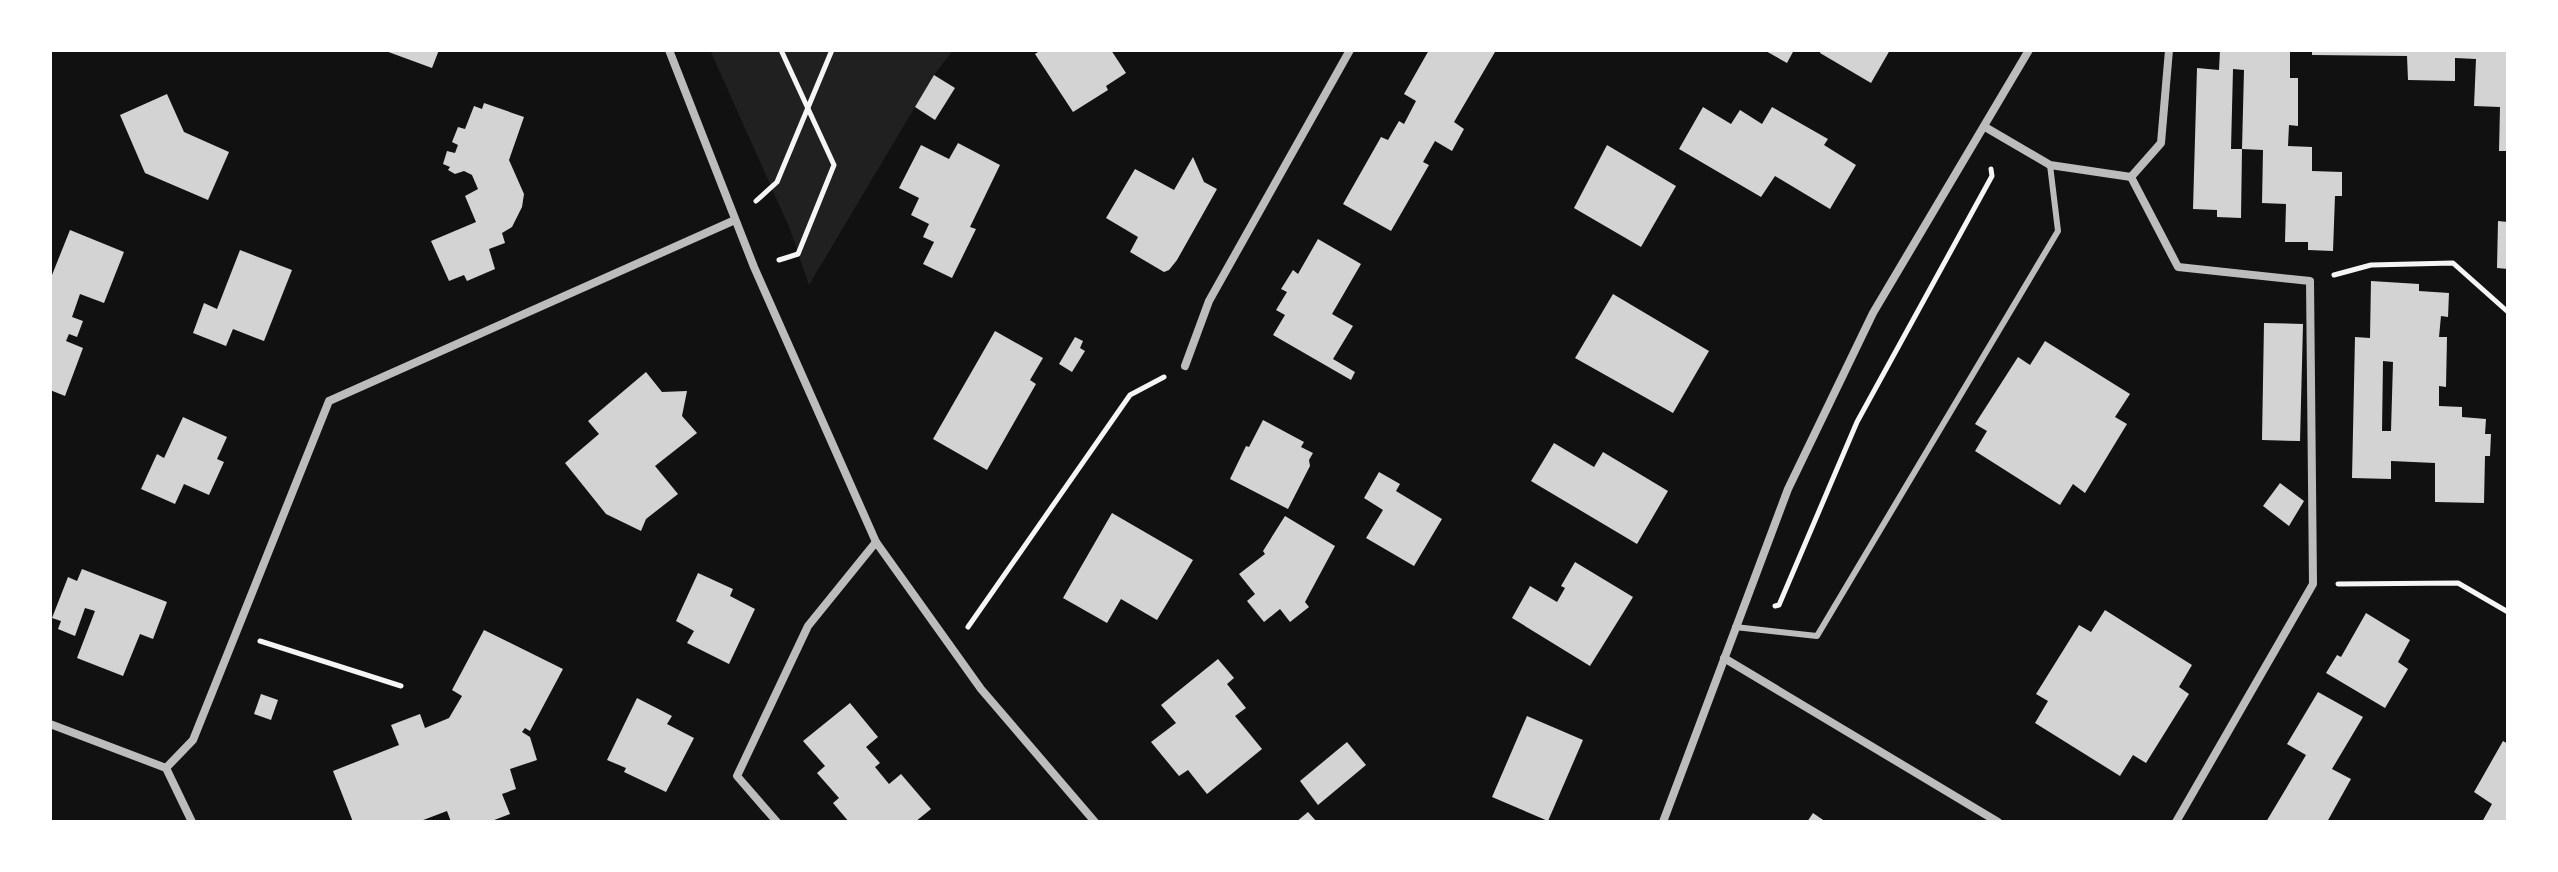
<svg xmlns="http://www.w3.org/2000/svg" width="2558" height="872" font-family="Cabin,sans-serif">
  <style>
    .green { fill: #202020 }
    .building { fill: #d3d3d3; fill-rule: evenodd }
    .lines { fill: none; stroke-linecap: round; stroke-linejoin: round }
    .path { stroke: #f5f5f5; stroke-width: 5 }
    .service { stroke: #bcbcbc; stroke-width: 6 }
    .minor { stroke: #bcbcbc; stroke-width: 8 }
  </style>
  <rect width="100%" height="100%" fill="#111"/>
  <polygon class="green" points="710,50 953,50 934,75 809,285 790,229"/>
  <g class="building">
    <polygon points="383,50 439,50 432,68"/>
    <polygon points="1041,50 1074,50 1075,52 1079,50 1111,50 1126,73 1106,86 1108,90 1073,112 1035,54"/>
    <polygon points="1429,50 1495,52 1454,122 1464,129 1452,151 1435,141 1423,162 1429,165 1391,231 1343,204 1381,137 1388,140 1399,121 1404,124 1416,101 1404,94"/>
    <polygon points="1764,50 1794,50 1787,63"/>
    <polygon points="1821,50 1890,50 1871,83 1820,53"/>
    <polygon points="2220,50 2290,50 2290,78 2298,78 2298,126 2289,125 2288,146 2312,147 2312,171 2342,172 2342,196 2335,196 2333,251 2308,250 2308,242 2285,242 2286,204 2262,203 2263,150 2242,149 2244,70 2233,69 2231,149 2242,149 2241,218 2217,217 2217,210 2193,209 2197,68 2219,70"/>
    <polygon points="2312,50 2508,50 2508,151 2499,151 2500,107 2474,106 2476,59 2455,58 2455,81 2408,80 2407,56 2312,55"/>
    <polygon points="934,75 955,88 935,120 915,107"/>
    <polygon points="167,94 184,132 229,152 208,200 145,173 120,115"/>
    <polygon points="484,103 524,117 509,160 524,194 522,207 512,227 502,233 505,243 489,249 495,269 467,281 464,275 449,281 431,241 476,222 465,196 478,189 472,175 464,171 455,174 448,170 450,167 443,164 447,151 455,153 458,145 452,142 458,127 465,129 474,106 482,109"/>
    <polygon points="1703,107 1731,124 1740,110 1762,124 1772,107 1828,139 1824,145 1856,165 1830,209 1775,176 1761,197 1679,149"/>
    <polygon points="958,143 1000,165 970,227 976,229 952,278 923,264 934,242 923,237 929,224 911,215 919,198 899,188 921,145 949,159"/>
    <polygon points="1607,145 1676,186 1641,247 1574,208"/>
    <polygon points="1193,157 1204,182 1217,189 1177,260 1169,270 1164,272 1130,252 1138,237 1106,218 1135,169 1174,190"/>
    <polygon points="2498,221 2508,222 2508,269 2497,268"/>
    <polygon points="70,230 124,252 104,303 80,294 72,317 83,321 77,337 69,334 66,341 83,348 65,396 50,390 50,280"/>
    <polygon points="1318,239 1361,264 1332,314 1353,326 1333,359 1355,372 1351,380 1273,335 1285,315 1276,310 1287,292 1281,289 1293,270 1298,274"/>
    <polygon points="240,250 292,270 264,341 233,329 226,346 193,333 204,303 217,309"/>
    <path d="M2371,281L2419,284V291L2449,293L2448,317L2441,316L2439,337H2447L2446,387L2439,386V406L2462,407V417L2486,419L2485,434H2491L2490,456H2485L2484,503L2435,502V463L2391,461V479L2352,478L2355,337L2370,338ZM2383,361L2393,362L2391,431H2382Z"/>
    <polygon points="1613,294 1709,351 1673,413 1575,358"/>
    <polygon points="2264,323 2303,324 2300,441 2262,440"/>
    <polygon points="995,331 1043,358 1030,380 1036,384 987,470 933,439"/>
    <polygon points="1075,337 1083,341 1080,348 1085,351 1072,372 1059,364"/>
    <polygon points="2045,341 2130,394 2115,417 2127,424 2085,493 2073,484 2060,505 1975,451 1987,431 1975,424 2018,357 2030,365"/>
    <polygon points="646,372 662,392 687,391 682,416 697,433 655,466 678,494 646,519 641,531 606,514 565,463 599,434 588,421"/>
    <polygon points="183,417 227,437 217,459 224,462 209,495 184,484 175,504 141,489 157,454 164,458"/>
    <polygon points="1263,420 1304,442 1301,447 1313,453 1309,460 1310,466 1288,509 1230,479 1246,446 1249,447"/>
    <polygon points="1554,443 1594,467 1603,452 1668,491 1637,544 1531,481"/>
    <polygon points="1379,472 1400,484 1396,491 1442,519 1414,566 1366,538 1383,510 1364,498"/>
    <polygon points="2280,483 2304,501 2289,526 2263,506"/>
    <polygon points="1112,513 1193,560 1157,620 1121,599 1107,623 1063,598"/>
    <polygon points="1285,516 1335,546 1305,602 1309,607 1290,622 1280,609 1264,622 1247,601 1255,594 1239,574 1265,554 1263,551"/>
    <polygon points="1575,562 1633,597 1590,666 1512,618 1530,586 1557,602 1565,588 1561,586"/>
    <polygon points="82,569 167,602 153,639 140,634 123,676 77,658 95,611 85,608 75,636 58,629 61,621 52,618 68,577 77,581"/>
    <polygon points="698,573 733,589 730,596 755,609 729,664 687,643 694,631 676,621"/>
    <polygon points="2105,610 2192,665 2179,687 2189,694 2146,763 2133,755 2120,776 2035,723 2048,701 2036,694 2079,625 2091,632"/>
    <polygon points="2366,613 2410,640 2398,662 2408,669 2385,708 2326,673 2337,655 2341,657"/>
    <polygon points="484,630 563,669 530,731 525,728 522,732 530,737 537,760 510,769 516,789 502,794 510,814 489,822 451,822 447,811 418,822 353,822 333,771 399,745 391,725 420,714 425,728 449,718 462,696 452,690"/>
    <polygon points="1218,659 1234,678 1227,684 1246,708 1235,716 1262,749 1207,794 1188,770 1179,776 1151,742 1176,723 1161,705"/>
    <polygon points="2318,692 2363,717 2332,769 2351,779 2327,822 2266,822 2306,755 2287,744"/>
    <polygon points="261,694 278,700 271,720 254,714"/>
    <polygon points="637,698 672,716 667,724 694,738 666,792 624,772 626,768 607,760"/>
    <polygon points="850,703 878,737 866,747 880,763 875,767 889,784 901,774 931,809 915,822 849,822 833,803 839,798 817,773 825,766 803,741"/>
    <polygon points="1527,716 1583,740 1548,821 1492,797"/>
    <polygon points="2503,741 2508,744 2508,822 2482,822 2492,804 2474,792"/>
    <polygon points="1347,742 1366,765 1318,805 1300,781"/>
    <polygon points="1308,812 1317,822 1296,822"/>
    <polygon points="1813,813 1826,822 1807,822"/>
  </g>
  <g class="lines">
    <g class="path">
      <polyline points="756,201 777,182 832,50"/>
      <polyline points="779,260 798,254 834,165 781,50"/>
      <polyline points="2334,275 2371,265 2453,263 2508,312"/>
      <polyline points="2338,584 2458,583 2508,612"/>
      <polyline points="1775,606 1779,605 1857,422 1992,176 1991,169"/>
      <polyline points="968,627 1130,395 1164,377"/>
      <polyline points="260,641 401,686"/>
    </g>
    <polyline class="service" points="1735,627 1817,636 2058,231 2050,165"/>
    <g class="minor">
      <polyline points="669,50 754,267 876,542 981,689 1095,822"/>
      <polyline points="1985,127 2050,165 2131,177 2178,267 2310,281 2313,584 2176,822"/>
      <polyline points="2131,177 2161,143 2169,50"/>
      <polyline points="1185,366 1209,301 1350,50"/>
      <polyline points="1724,658 1998,822"/>
      <polyline points="50,724 166,768 192,822"/>
      <polyline points="166,768 193,740 329,401 735,220"/>
      <polyline points="777,822 737,776 808,626 876,542"/>
      <polyline points="1663,822 1788,489 1873,313 2029,50"/>
    </g>
  </g>
  <rect width="2558" height="872" fill="none" stroke="#ffffff" stroke-width="104"/>
</svg>
